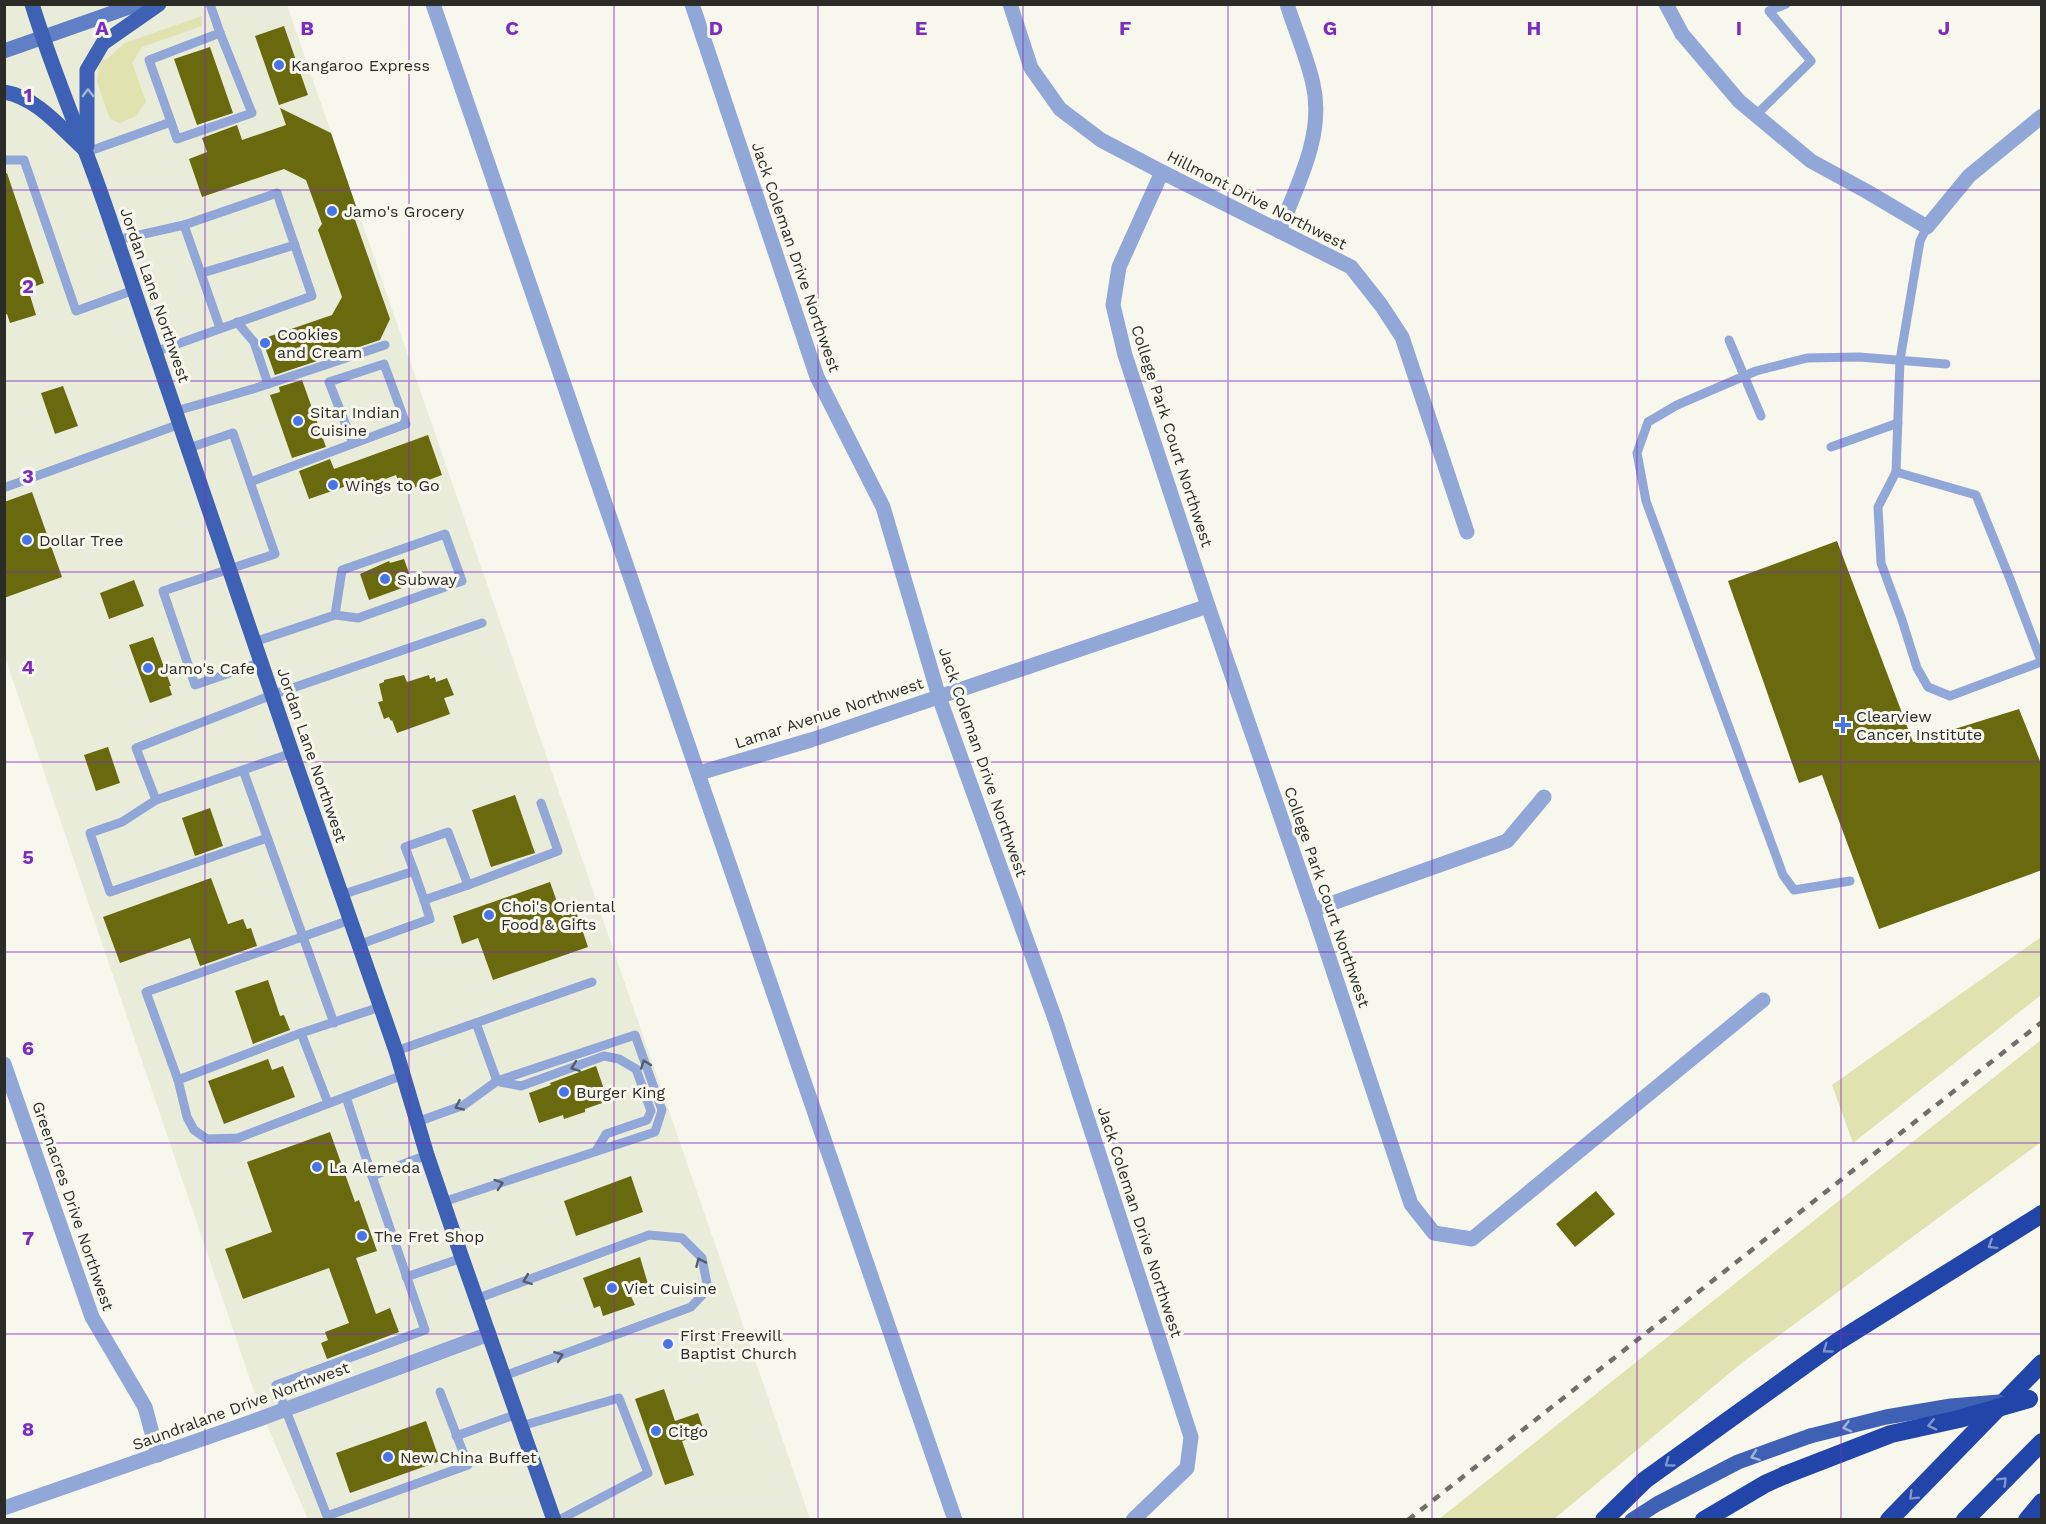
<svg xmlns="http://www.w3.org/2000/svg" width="2046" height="1524" font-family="'Work Sans',sans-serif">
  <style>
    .built { fill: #eaecda }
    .green { fill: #e0e2af }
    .building { fill: #69690d }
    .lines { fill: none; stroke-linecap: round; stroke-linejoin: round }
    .service { stroke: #91a7d7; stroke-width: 9 }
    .minor { stroke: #91a7d7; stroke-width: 15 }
    .secondary { stroke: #607fc5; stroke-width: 15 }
    .primary { stroke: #3e61b6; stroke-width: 15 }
    .motorway { stroke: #2245a9; stroke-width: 18 }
    .rail { stroke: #70706b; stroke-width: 4.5; stroke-dasharray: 8 8; stroke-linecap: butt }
    .primary-bridge { stroke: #3e61b6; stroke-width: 15 }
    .motorway-bridge { stroke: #2245a9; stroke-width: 18 }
    .oneway { stroke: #a4b4d5 }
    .oneway2 { stroke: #545d6e }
    .oneway3 { stroke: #8295c8 }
    .grid { fill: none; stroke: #7b2cbf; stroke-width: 1.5; stroke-opacity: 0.55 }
    .poi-dot { fill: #4774e6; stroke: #f7f7ee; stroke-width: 2 }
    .labels { text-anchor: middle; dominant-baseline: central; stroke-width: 6; stroke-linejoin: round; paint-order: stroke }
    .poi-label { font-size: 16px; fill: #2b2b28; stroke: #f7f7ee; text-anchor: start }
    .street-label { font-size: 16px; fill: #2b2b28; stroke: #f7f7ee }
    .grid-label { font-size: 20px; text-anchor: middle; font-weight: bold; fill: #7b2cbf; stroke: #f7f7ee; stroke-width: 6; stroke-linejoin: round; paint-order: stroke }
  </style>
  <rect width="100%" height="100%" fill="#f7f7ee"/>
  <polygon class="built" points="4,5 287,5 810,1519 308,1519 261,1412 5,657"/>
  <g class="green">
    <polygon points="202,16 202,26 142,47 132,63 146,102 136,116 120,123 110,119 97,82 100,57 106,60 125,43"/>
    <polygon points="2041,937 2041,995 1853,1143 1832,1085"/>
    <polygon points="2041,1040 2041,1142 1743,1362 1554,1519 1439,1519"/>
  </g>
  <g class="building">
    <polygon points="284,26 308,95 279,105 255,36"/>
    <polygon points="210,47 233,113 197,125 174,59"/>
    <polygon points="280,108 331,133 358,212 353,214 390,319 380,340 275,375 262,339 332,315 342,297 318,230 322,224 306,180 284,169 202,197 189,159 207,152 202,138 237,125 242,140 286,125"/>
    <polygon points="7,173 44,283 28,289 36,315 10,323 7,314 4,315 4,174"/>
    <polygon points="302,380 326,447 292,458 270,395 280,392 279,387"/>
    <polygon points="63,386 78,426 55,434 41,393"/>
    <polygon points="428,435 442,475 418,484 419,486 402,492 396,475 374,483 373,479 359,483 358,482 309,499 299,471 330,459 334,469"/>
    <polygon points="32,492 62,577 4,598 4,502"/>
    <polygon points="1837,541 1913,742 2019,709 2042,766 2042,870 1879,929 1822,775 1799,783 1728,581"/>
    <polygon points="404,559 413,584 369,600 360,574 389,561 390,563"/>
    <polygon points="134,580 144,606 109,619 100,593"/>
    <polygon points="153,637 171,686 169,686 172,695 150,703 129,645"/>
    <polygon points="404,675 407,682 429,675 430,679 435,677 436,682 447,678 454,695 444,698 450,714 397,733 392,720 391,721 389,717 384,719 378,702 383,701 379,684 384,682 384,680"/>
    <polygon points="108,747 120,783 96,791 84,755"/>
    <polygon points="515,795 535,853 491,867 472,810"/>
    <polygon points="210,808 223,846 195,856 182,818"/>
    <polygon points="211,878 228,924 243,919 247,929 251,928 257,946 200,966 190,938 120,963 103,917"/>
    <polygon points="550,882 562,916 576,911 588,947 493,980 478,938 462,944 453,916"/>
    <polygon points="268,980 280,1016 284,1015 290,1030 253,1044 235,991"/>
    <polygon points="268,1059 272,1070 283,1066 295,1097 224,1124 208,1081"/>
    <polygon points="596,1066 608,1101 585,1109 585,1112 564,1119 563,1115 539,1123 529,1093 551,1085 550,1083"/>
    <polygon points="330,1132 355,1202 359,1200 377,1251 356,1258 376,1314 390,1308 399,1332 327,1359 321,1343 328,1340 325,1332 349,1323 329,1268 243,1299 225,1249 272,1232 247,1162"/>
    <polygon points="631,1176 643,1212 576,1236 564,1201"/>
    <polygon points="1596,1191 1615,1214 1575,1247 1556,1224"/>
    <polygon points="640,1257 648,1284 629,1292 635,1305 603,1316 600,1306 594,1308 583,1278"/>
    <polygon points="664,1389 675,1421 698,1413 705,1434 682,1441 694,1475 665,1485 635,1399"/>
    <polygon points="426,1421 440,1461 350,1493 336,1453"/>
  </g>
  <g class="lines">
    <g class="service">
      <polyline points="1756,115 1811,61 1769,11 1786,4"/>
      <polyline points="171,122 177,139 252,113 220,33"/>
      <polyline points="87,152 171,122 149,60 220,33 210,4"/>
      <polyline points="4,160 24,160 76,311 134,290"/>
      <polyline points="184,225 220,328"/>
      <polyline points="1927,227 1920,241 1900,360 1896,472 1878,507 1881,563 1902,620 1917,668 1928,687 1950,696 2041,662"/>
      <polyline points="117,240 184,225 277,193 312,296 155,352"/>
      <polyline points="202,273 295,245"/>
      <polyline points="237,322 254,342 268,384"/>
      <polyline points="1729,340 1761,416"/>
      <polyline points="176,411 256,388 385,345"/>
      <polyline points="1831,447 1898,423"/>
      <polyline points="189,448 233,433 275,554 163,591 195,685 261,662"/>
      <polyline points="1896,472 1976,495 2010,579 2042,663"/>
      <polyline points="250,482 406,424 384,364 329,382 353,443"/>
      <polyline points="6,487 180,424"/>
      <polyline points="254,642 335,615 358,618 462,581 445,534 342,570 335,615"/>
      <polyline points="292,753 156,800 136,748 272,695 482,623"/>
      <polyline points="243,770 334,1023"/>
      <polyline points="156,800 122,822 90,833 110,892 267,838"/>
      <polyline points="414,871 424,900"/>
      <polyline points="1850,881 1794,890 1783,875 1646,501 1637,453 1648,422 1677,405 1756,371 1807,358 1859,357 1946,364"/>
      <polyline points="341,895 414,871 405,847 448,832 468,885 558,851 541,803"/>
      <polyline points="358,945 430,919 424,900 468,885"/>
      <polyline points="380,1007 301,1033 178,1080 187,1117 194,1130 207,1139 238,1138 403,1075"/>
      <polyline points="476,1023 497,1081"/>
      <polyline points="301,1033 328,1103"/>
      <polyline points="396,1051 592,982"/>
      <polyline points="178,1080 146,992 350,920"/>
      <polyline points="500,1082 521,1086 604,1056 619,1059 636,1069 651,1111 647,1120 606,1134 596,1151"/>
      <polyline points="346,1097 372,1176"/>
      <polyline points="417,1122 464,1105 497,1081 635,1035 662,1110 655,1132 443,1202"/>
      <polyline points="427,1155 372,1176 425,1330 276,1385 327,1516 468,1465 440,1392"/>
      <polyline points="406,1277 462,1258"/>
      <polyline points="476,1299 649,1235 682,1238 702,1258 708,1289 691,1307 504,1376"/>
      <polyline points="521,1426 619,1398 648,1473 559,1520"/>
      <polyline points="456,1436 517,1414"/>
    </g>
    <g class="minor">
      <polyline points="433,4 955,1520"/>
      <polyline points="692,4 817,377 883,507 939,697 1055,1019 1191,1437 1187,1468 1133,1520"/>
      <polyline points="1010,4 1031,68 1060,109 1101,140 1162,172 1351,267 1381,305 1402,337 1467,532"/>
      <polyline points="1666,4 1682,34 1739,101 1811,161 1866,191 1927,227 1969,176 2042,116"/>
      <polyline points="1162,172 1119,267 1113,305 1125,355 1208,606 1313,910 1411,1204 1434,1233 1472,1239 1763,1000"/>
      <path d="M1279,231C1297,186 1325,134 1313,84C1307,57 1295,30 1287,4"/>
      <polyline points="699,773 811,740 1208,606"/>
      <polyline points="1313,910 1507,841 1544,797"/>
      <polyline points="4,1064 92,1317 145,1407 158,1455"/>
      <polyline points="4,1508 251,1422 489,1334"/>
    </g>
    <polyline class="secondary" points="4,51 138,4"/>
    <g class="primary">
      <path d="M32,4C53,73 83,140 106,208L292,753L396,1051L427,1155L462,1258L554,1520"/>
      <path d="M4,92C36,97 61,128 84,149"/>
      <polyline points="87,146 87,70 103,43 159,4"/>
      <polyline points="1632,1520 1657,1504 1738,1462 1810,1436"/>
    </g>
    <g class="motorway">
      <polyline points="1604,1520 1645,1480 1837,1342 2042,1214"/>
      <polyline points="1704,1520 1765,1484 1785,1475"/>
      <polyline points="1889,1520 2042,1363"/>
      <polyline points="1965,1520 2042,1442"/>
      <polyline points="2027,1520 2042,1502"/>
    </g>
    <polyline class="rail" points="1408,1520 2042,1022"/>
    <polyline class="primary-bridge" points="1810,1436 1886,1417 1951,1406 1999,1402"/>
    <polyline class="motorway-bridge" points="1785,1475 1891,1434 1959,1419 2029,1399"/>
  </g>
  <defs><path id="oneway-chevron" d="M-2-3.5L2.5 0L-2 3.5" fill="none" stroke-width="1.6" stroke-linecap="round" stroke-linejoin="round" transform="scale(1.5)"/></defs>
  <g class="oneway">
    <use href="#oneway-chevron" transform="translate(88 93) rotate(-91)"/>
    <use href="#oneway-chevron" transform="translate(1847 1427) rotate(166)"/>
    <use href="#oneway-chevron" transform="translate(1755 1456) rotate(160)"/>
  </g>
  <g class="oneway2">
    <use href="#oneway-chevron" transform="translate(645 1064) rotate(-110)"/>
    <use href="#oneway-chevron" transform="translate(575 1067) rotate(160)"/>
    <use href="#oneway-chevron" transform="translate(459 1106) rotate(156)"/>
    <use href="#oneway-chevron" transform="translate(499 1184) rotate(-18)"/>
    <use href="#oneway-chevron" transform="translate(700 1262) rotate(-114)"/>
    <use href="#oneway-chevron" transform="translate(527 1280) rotate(159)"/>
    <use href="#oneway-chevron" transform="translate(559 1356) rotate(-20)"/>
  </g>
  <g class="oneway3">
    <use href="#oneway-chevron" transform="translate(1992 1245) rotate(148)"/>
    <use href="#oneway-chevron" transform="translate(1827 1349) rotate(144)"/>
    <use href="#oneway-chevron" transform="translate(1932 1425) rotate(167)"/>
    <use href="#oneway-chevron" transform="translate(1669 1463) rotate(144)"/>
    <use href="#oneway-chevron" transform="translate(2003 1481) rotate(-45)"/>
    <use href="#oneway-chevron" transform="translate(1913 1496) rotate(135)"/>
  </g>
  <path class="grid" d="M205,4V1520M409,4V1520M614,4V1520M818,4V1520M1023,4V1520M1228,4V1520M1432,4V1520M1637,4V1520M1841,4V1520M4,190H2042M4,381H2042M4,572H2042M4,762H2042M4,952H2042M4,1143H2042M4,1334H2042"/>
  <g class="poi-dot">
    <circle cx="279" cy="65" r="6"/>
    <circle cx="332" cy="211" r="6"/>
    <circle cx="265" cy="343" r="6"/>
    <circle cx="298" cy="421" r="6"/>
    <circle cx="333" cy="485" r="6"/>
    <circle cx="27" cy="540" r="6"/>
    <circle cx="385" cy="579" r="6"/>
    <circle cx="148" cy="668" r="6"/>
    <path d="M1840 716h6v6h6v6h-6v6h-6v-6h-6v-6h6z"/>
    <circle cx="489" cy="915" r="6"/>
    <circle cx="564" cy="1092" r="6"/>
    <circle cx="317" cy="1167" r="6"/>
    <circle cx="362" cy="1236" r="6"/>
    <circle cx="612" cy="1288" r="6"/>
    <circle cx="668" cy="1344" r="6"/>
    <circle cx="656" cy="1431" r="6"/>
    <circle cx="388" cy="1457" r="6"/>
  </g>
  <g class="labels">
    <g class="poi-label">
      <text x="291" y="65">Kangaroo Express</text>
      <text x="344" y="211">Jamo's Grocery</text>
      <text x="277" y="334">Cookies<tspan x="277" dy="18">and Cream</tspan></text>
      <text x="310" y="412">Sitar Indian<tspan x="310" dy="18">Cuisine</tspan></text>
      <text x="345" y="485">Wings to Go</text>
      <text x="39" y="540">Dollar Tree</text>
      <text x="397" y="579">Subway</text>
      <text x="160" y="668">Jamo's Cafe</text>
      <text x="1856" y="716">Clearview<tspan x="1856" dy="18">Cancer Institute</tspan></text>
      <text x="501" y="906">Choi's Oriental<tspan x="501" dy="18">Food &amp; Gifts</tspan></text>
      <text x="576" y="1092">Burger King</text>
      <text x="329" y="1167">La Alemeda</text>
      <text x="374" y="1236">The Fret Shop</text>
      <text x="624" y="1288">Viet Cuisine</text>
      <text x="680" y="1335">First Freewill<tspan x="680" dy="18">Baptist Church</tspan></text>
      <text x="668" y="1431">Citgo</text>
      <text x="400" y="1457">New China Buffet</text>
    </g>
    <g class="street-label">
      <text transform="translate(1257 200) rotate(27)">Hillmont Drive Northwest</text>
      <text transform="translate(796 257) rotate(71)">Jack Coleman Drive Northwest</text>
      <text transform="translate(155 295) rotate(71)">Jordan Lane Northwest</text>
      <text transform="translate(1172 436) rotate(72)">College Park Court Northwest</text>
      <text transform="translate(829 713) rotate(-18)">Lamar Avenue Northwest</text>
      <text transform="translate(312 755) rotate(71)">Jordan Lane Northwest</text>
      <text transform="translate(983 762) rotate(71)">Jack Coleman Drive Northwest</text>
      <text transform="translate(1327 897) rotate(71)">College Park Court Northwest</text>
      <text transform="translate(73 1206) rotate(71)">Greenacres Drive Northwest</text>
      <text transform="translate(1140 1222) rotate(72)">Jack Coleman Drive Northwest</text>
      <text transform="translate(241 1406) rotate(-20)">Saundralane Drive Northwest</text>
    </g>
  </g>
  <g class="grid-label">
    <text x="102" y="35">A</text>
    <text x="307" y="35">B</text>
    <text x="512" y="35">C</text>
    <text x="716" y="35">D</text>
    <text x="921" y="35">E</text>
    <text x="1125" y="35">F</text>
    <text x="1330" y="35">G</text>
    <text x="1534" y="35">H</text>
    <text x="1739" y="35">I</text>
    <text x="1944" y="35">J</text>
    <text x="28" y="102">1</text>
    <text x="28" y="293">2</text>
    <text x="28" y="483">3</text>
    <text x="28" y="674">4</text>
    <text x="28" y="864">5</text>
    <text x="28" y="1055">6</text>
    <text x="28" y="1245">7</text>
    <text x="28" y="1436">8</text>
  </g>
  <rect width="2046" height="1524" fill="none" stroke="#2b2b28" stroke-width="12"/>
</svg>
